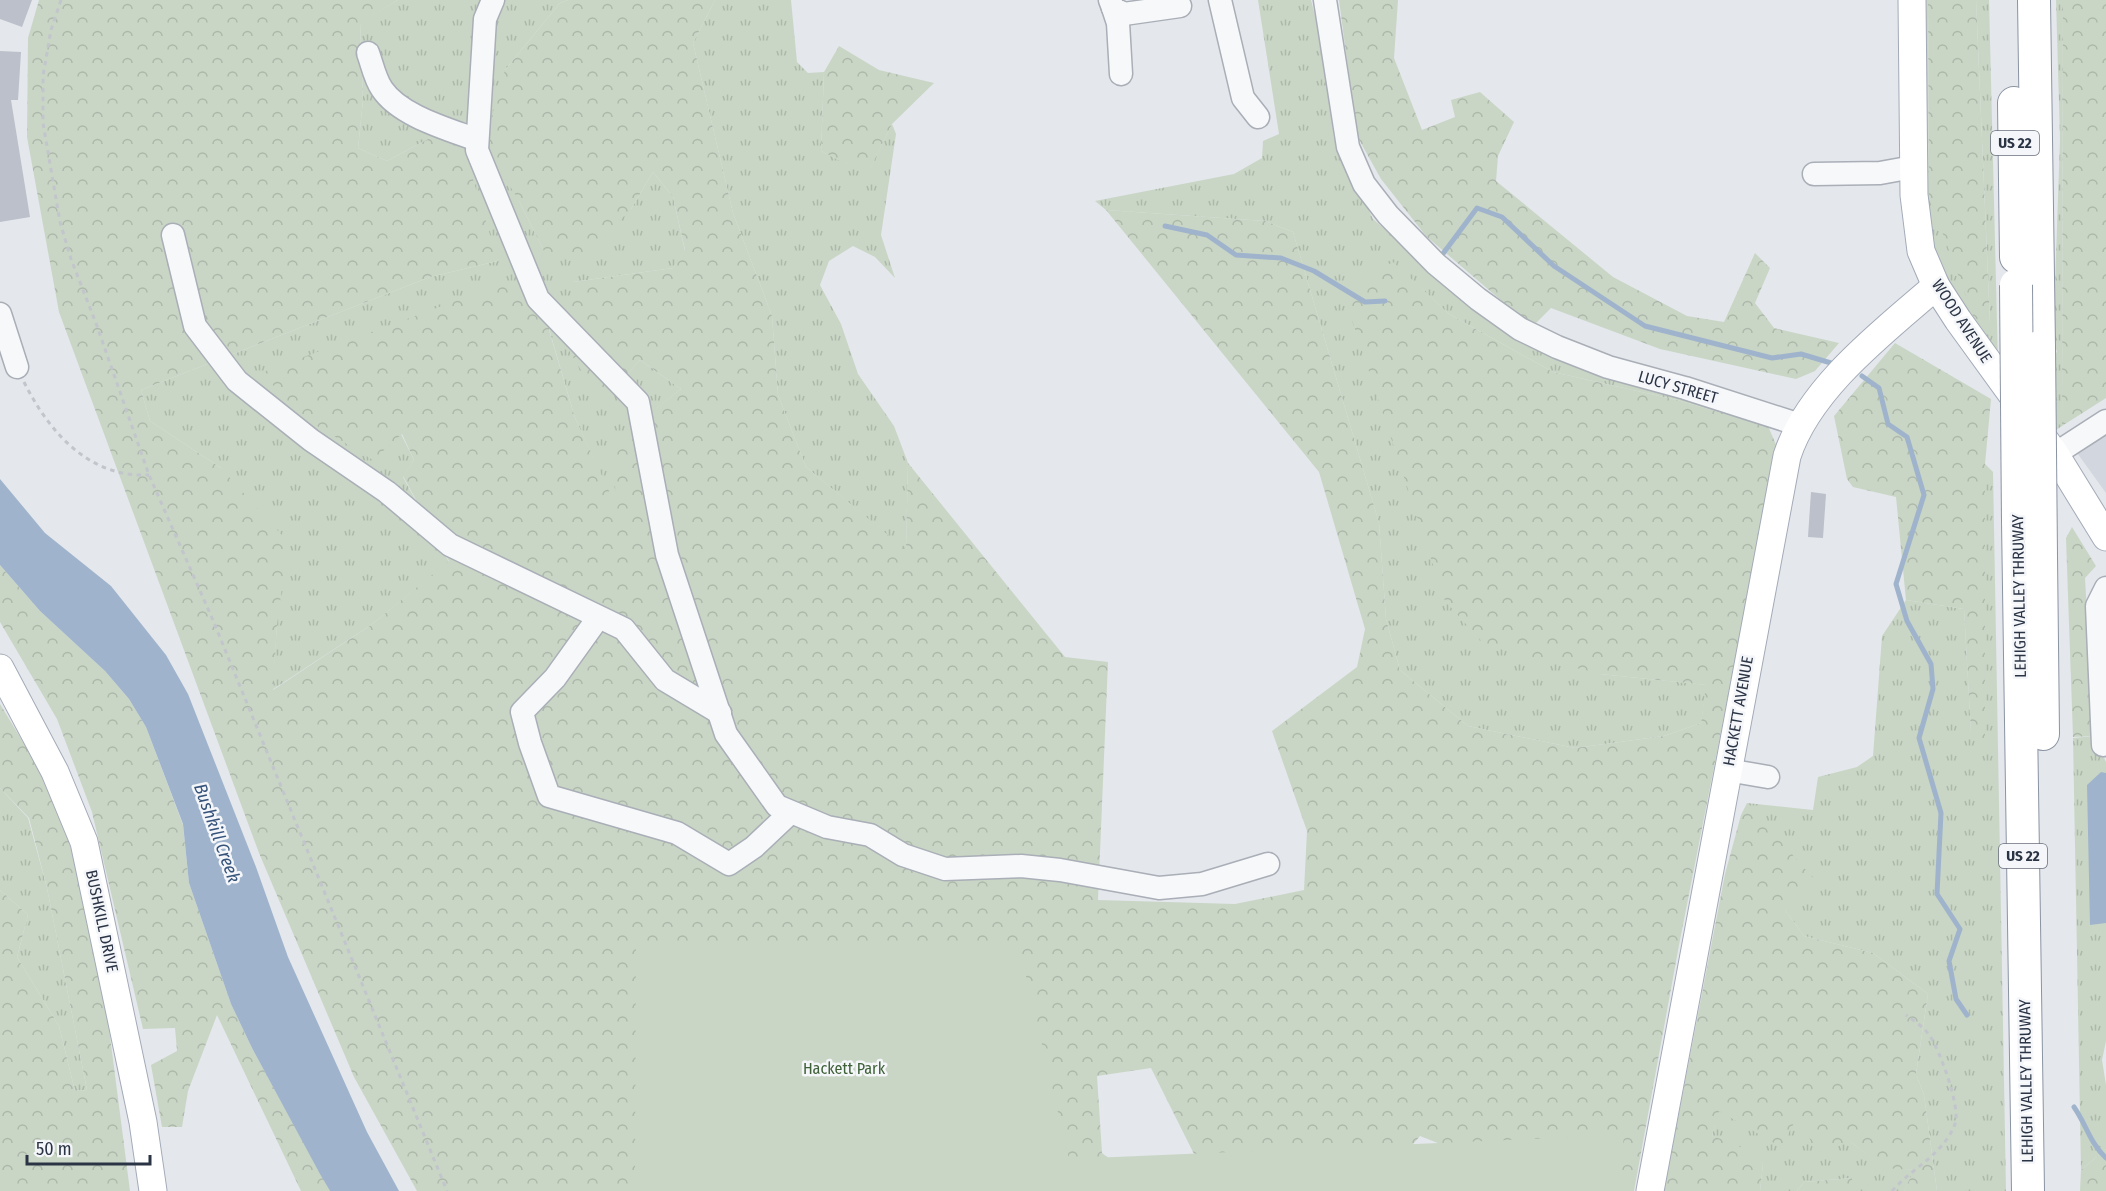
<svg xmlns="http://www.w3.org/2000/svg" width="2106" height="1191" font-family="'Fira Sans Condensed',sans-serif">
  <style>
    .built { fill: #d2d6de }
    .grass { fill: url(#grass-tufts) }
    .forest { fill: url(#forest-crowns) }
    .park { fill: #c9d6c5 }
    .water { fill: #9fb4cc }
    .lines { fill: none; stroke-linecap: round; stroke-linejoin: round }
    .stream { stroke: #9fb4cc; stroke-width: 5 }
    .building { fill: #bbc0ca }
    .minor-casing { stroke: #a9aeb7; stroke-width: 25 }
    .major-casing { stroke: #a3abb8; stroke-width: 29 }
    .highway-casing { stroke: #8b94a3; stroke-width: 34 }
    .path { stroke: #c2c5cb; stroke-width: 3; stroke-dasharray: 4.5 4.5; stroke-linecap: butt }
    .minor { stroke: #f7f8fa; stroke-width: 22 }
    .major { stroke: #fff; stroke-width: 27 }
    .highway { stroke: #fff; stroke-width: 32 }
    .highway-bridge-casing { stroke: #8b94a3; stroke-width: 34; stroke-linecap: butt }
    .highway-bridge { stroke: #fff; stroke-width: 32 }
    .labels { text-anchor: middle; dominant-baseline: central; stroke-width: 5; stroke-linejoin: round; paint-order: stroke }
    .shield { fill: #f4f6f9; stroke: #676e7b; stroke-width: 1.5 }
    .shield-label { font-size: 15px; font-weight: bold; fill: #2b3445 }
    .street-label { font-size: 16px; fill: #2b3445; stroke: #f4f6f9 }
    .park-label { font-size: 16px; fill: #3f6138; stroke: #f4f6f9 }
    .water-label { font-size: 18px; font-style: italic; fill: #34527a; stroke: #f4f6f9 }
  </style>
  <defs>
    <pattern id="grass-tufts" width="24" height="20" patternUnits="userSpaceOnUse" patternTransform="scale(1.5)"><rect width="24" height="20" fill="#c9d6c5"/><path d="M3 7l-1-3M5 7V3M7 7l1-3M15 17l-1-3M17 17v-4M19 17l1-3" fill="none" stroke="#adb8ab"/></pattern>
    <pattern id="forest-crowns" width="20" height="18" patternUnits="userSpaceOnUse" patternTransform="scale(1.5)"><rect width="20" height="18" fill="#c9d6c5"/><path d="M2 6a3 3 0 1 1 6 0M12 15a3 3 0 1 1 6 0" fill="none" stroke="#adb8ab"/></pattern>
  </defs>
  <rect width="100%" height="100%" fill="#e4e7ec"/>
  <polygon class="built" points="2106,433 2106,493 2075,450"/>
  <g class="grass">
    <polygon points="398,0 568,0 560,3 505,70 519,201 544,251 631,209 653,172 673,197 685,251 673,268 573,282 601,402 640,360 681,389 656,409 616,508 575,418 549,329 549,283 401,434 414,460 403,477 449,562 371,625 272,690 277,625 221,468 150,421 141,390 430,277 498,261 430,138 387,161 358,148 363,100 360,22"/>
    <polygon points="715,0 791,0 797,62 808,73 824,72 821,151 867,174 892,124 896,134 881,235 895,278 875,257 853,246 829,261 820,285 841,324 858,374 894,426 908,463 906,551 806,467 778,395 772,316 733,213 693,43"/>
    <polygon points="1258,0 1311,0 1322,43 1334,139 1373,219 1481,313 1576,367 1761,418 1768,426 1677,400 1553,372 1449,314 1393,263 1600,674 1707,685 1701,723 1664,736 1575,748 1468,726 1400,670 1386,619 1379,523 1293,232 1265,221 1106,210 1095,201 1234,174 1262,158 1263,141 1279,134"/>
    <polygon points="1921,0 1928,0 1929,196 1990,323 1976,0 1989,0 1998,363 1942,275 1923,215"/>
    <polygon points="2056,0 2063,0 2062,426 2056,430 2055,356 2057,351 2053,345 2060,139"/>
    <polygon points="1985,464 1993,472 2006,1191 1937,1191 1924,1095 1916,1074 1928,994 1873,953 1804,936 1785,910 1747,803 1813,810 1818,777 1857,767 1873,756 1882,636 1906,600 1964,609 1971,732 1985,743"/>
    <polygon points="2094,736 2106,762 2106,1041 2102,1060 2106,1085 2106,1149 2081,1170 2073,738"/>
    <polygon points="0,788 28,818 47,888 87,1090 75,1091 59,1026 17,957 28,915 0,890"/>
    <polygon points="1718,1111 1800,1111 1851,1142 1884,1167 1915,1170 1904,1191 1852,1191 1852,1178 1804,1182 1797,1191 1760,1191 1763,1164 1712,1136"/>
  </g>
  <g class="forest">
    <polygon points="39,0 398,0 360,23 363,100 358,148 387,161 430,138 468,163 498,261 430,277 141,390 150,421 221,468 288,542 277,625 273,690 371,625 449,561 403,476 414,460 402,434 373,460 294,412 263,372 499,285 549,282 549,330 575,418 616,506 613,442 681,389 640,360 601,403 565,344 573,282 673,268 685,250 673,197 653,172 631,209 579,263 544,251 519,201 484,143 505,70 560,3 568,0 715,0 693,43 733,213 772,316 778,395 806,467 906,550 908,463 1065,657 1108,662 1098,900 1235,904 1304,890 1307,831 1272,731 1357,667 1365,629 1319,472 1106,210 1265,221 1293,232 1379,523 1386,619 1400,670 1468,726 1575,748 1664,736 1701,723 1706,685 1600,674 1485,645 1445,601 1342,290 1393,262 1449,314 1553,372 1677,400 1768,426 1777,447 1679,945 1634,1191 1560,1191 1420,1136 1373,1191 1212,1190 1151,1068 1097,1076 1102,1153 1151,1191 417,1191 354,1077 259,853 59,312 27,137 28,38"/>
    <polygon points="1339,0 1398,0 1394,58 1422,130 1455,117 1451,100 1480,92 1514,122 1498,156 1496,181 1613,277 1687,316 1724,322 1755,253 1770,268 1755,303 1774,328 1839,343 1815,371 1796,379 1660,349 1551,308 1532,327 1426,236 1381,179 1357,136"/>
    <polygon points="1928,0 1976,0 1990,324 1974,318 1929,196"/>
    <polygon points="2063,0 2106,0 2106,398 2062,426"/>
    <polygon points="839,46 879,70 934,83 892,124 867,175 821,151 824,72"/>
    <polygon points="1895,343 1991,399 1985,464 1985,744 1971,733 1964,609 1906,600 1896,497 1853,487 1847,479 1834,416"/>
    <polygon points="2072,527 2096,566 2085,578 2094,736 2073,737 2066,538"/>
    <polygon points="0,565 40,611 105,671 129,699 146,727 183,825 189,883 231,1004 252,1048 330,1191 301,1191 217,1015 188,1091 182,1127 162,1127 151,1065 177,1051 175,1028 143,1029 92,812 57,719 0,622"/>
    <polygon points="0,704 58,800 100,959 130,1191 0,1191 0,890 28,915 17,957 59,1026 75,1091 87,1090 47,888 29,818 0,788"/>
    <polygon points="1747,803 1814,879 1785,910 1804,936 1873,953 1928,994 1916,1074 1924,1095 1937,1191 1904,1191 1914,1170 1884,1168 1851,1142 1815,1153 1800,1112 1781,1147 1719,1111 1712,1136 1736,1144 1763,1164 1760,1191 1664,1191 1725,874 1741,815"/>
    <polygon points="2106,1149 2106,1191 2080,1191 2081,1170"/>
    <polygon points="1852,1178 1852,1191 1797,1191 1804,1182"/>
  </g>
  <polygon class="park" points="636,942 1019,946 1069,1159 1624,1135 1618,1191 635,1191"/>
  <g class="water">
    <polygon points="0,479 45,533 111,586 166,655 188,694 256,867 288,957 367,1132 399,1191 330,1191 320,1174 252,1048 231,1004 189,883 183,824 146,727 129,699 105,671 40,611 0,565"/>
    <polygon points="2101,772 2106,773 2106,923 2090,925 2087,785"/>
  </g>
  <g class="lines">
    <g class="stream">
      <polyline points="1165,226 1207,235 1236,255 1281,258 1314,271 1365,302 1385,301"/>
      <polyline points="1442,255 1477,208 1502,217 1554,266 1645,326 1772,358 1801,354 1831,363"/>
      <polyline points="1862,376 1879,388 1888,424 1907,437 1924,495 1896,584 1907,621 1931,664 1933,689 1919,738 1941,813 1937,894 1960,929 1949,961 1956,999 1967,1015"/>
      <path d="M2074,1107C2086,1124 2090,1143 2106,1158"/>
    </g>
  </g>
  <g class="building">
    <polygon points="0,0 32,0 22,27 0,19"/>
    <polygon points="0,51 21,52 18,100 11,100 30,217 0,222"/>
    <polygon points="1811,492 1826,494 1823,538 1808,537"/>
  </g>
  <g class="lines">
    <g class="minor-casing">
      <g id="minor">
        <polyline points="493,0 485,19 477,150 538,299 638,402 667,555 726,734 777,806 827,827 870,835 903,855 945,869 1021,866 1060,870 1159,888 1202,884 1268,864"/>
        <polyline points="1110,0 1113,8 1124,14 1180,6"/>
        <polyline points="1220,0 1243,98 1258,117"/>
        <polyline points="1325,0 1348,147 1364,184 1388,215 1436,264 1478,299 1520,329 1557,347 1608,367 1685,388 1800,425"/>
        <polyline points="1113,8 1118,23 1121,74"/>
        <path d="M368,53C372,64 375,79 382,89C400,116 448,129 477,140"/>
        <polyline points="1814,174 1880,173 1913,167"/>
        <polyline points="173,235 195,326 237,381 311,440 387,492 450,545 624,629 665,680 720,713"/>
        <polyline points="0,314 17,367"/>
        <polyline points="2055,454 2106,421"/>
        <polyline points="598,618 555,678 522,712 530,743 549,796 677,833 729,864 754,847 790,813"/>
        <polyline points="2103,745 2097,606 2106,588"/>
        <polyline points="1727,770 1768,777"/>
      </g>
    </g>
    <g class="major-casing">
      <g id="major">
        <polyline points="1912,0 1914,195 1921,251 1936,286 1958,320 2055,454 2106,537"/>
        <polyline points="0,668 55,772 84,842 143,1122 153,1191"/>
        <path d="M1650,1191L1787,456C1809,388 1883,332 1936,286"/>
      </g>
    </g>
    <g class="highway-casing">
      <g id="highway">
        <polyline points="2034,0 2039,347"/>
        <polyline points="2014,103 2016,257"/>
        <polyline points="2018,521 2028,1191"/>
        <polyline points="2041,556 2043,734"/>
      </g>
    </g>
    <g class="path">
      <polyline points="61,0 51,30 43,76 43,123 60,222 71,259 97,326 149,475 212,618 447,1191"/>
      <path d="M24,382C49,432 89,478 149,475"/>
      <path d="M1892,1191C1912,1168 1943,1155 1955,1124C1961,1108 1940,1051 1930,1036C1924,1027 1914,1021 1906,1015"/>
    </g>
    <use href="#minor" class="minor"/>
    <use href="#major" class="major"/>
    <use href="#highway" class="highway"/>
    <g class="highway-bridge-casing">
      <g id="highway-bridge">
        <polyline points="2016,285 2018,521"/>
        <polyline points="2039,347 2041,556"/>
      </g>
    </g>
    <use href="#highway-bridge" class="highway-bridge"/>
  </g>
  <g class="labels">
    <g class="shield">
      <rect x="1991" y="131" width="48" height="24" rx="4.5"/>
      <rect x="1999" y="844" width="48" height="24" rx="4.5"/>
    </g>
    <g class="shield-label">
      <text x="2015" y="143">US 22</text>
      <text x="2023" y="856">US 22</text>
    </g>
    <g class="street-label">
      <text transform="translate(1962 321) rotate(57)">WOOD AVENUE</text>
      <text transform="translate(1678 387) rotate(16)">LUCY STREET</text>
      <text transform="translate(2019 596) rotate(-91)">LEHIGH VALLEY THRUWAY</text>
      <text transform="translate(1738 711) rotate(-80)">HACKETT AVENUE</text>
      <text transform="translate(102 921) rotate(78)">BUSHKILL DRIVE</text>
      <text transform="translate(2026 1081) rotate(-91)">LEHIGH VALLEY THRUWAY</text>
    </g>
    <g class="park-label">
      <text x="844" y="1068">Hackett Park</text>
    </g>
    <g class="water-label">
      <text transform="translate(217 833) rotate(70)">Bushkill Creek</text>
    </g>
  </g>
  <path d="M27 1155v9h123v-9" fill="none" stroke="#2b3445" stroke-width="3"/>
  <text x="36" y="1155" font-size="18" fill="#2b3445" stroke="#f4f6f9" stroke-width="4.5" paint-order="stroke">50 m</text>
</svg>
